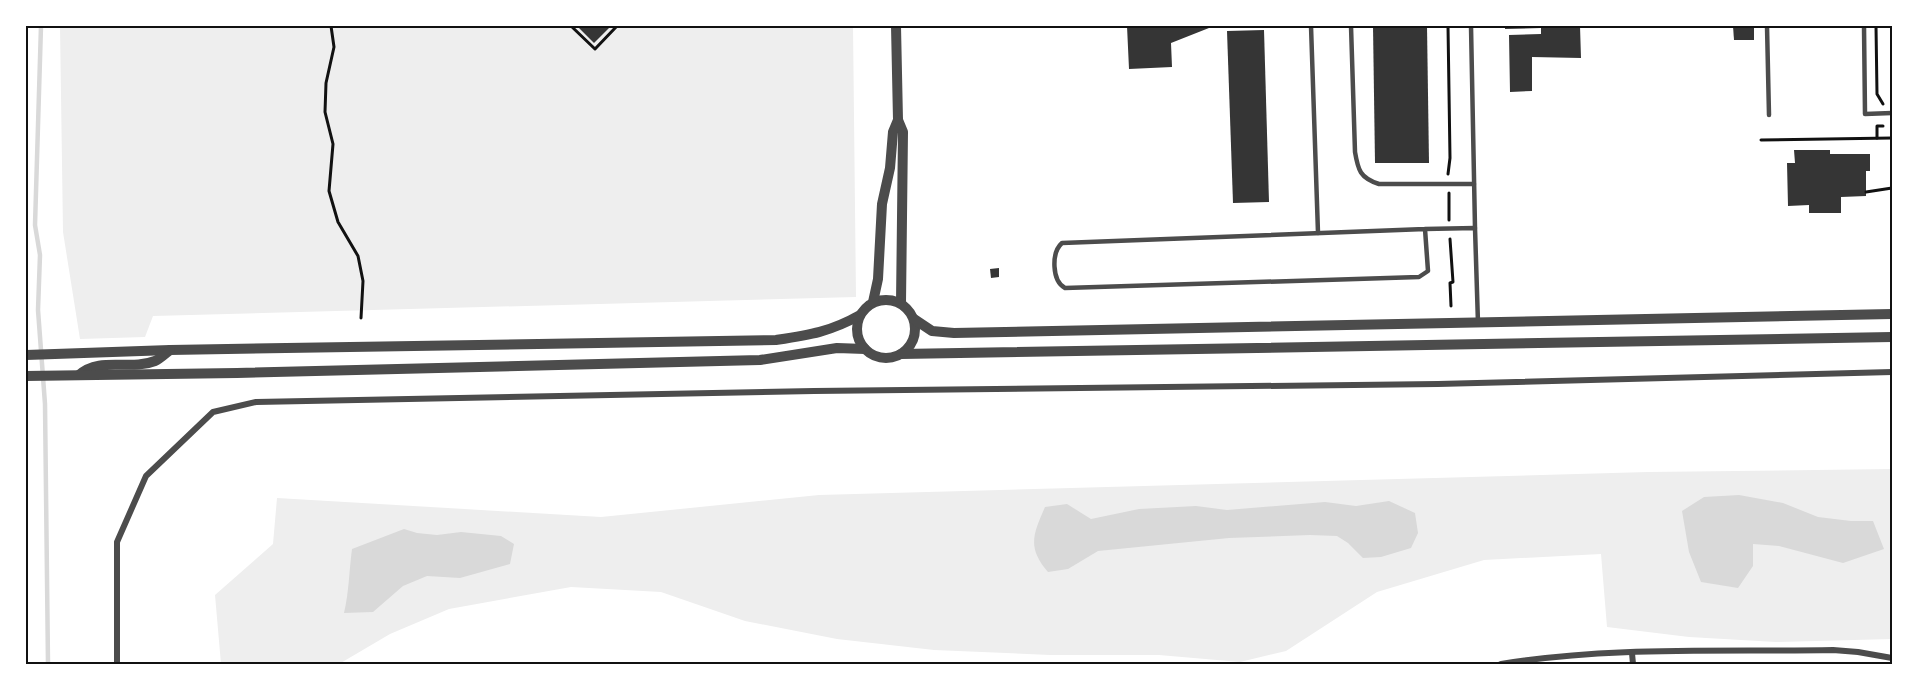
<svg xmlns="http://www.w3.org/2000/svg" width="1918" height="690" font-family="Arial,sans-serif">
  <style>
    .green { fill: #eee }
    .water { fill: #d9d9d9 }
    .lines { fill: none; stroke-linecap: round; stroke-linejoin: round }
    .stream { stroke: #d9d9d9; stroke-width: 4.5 }
    .building { fill: #353535 }
    .path { stroke: #111; stroke-width: 3 }
    .service { stroke: #4c4c4c; stroke-width: 4.5 }
    .minor { stroke: #4c4c4c; stroke-width: 6 }
    .tertiary { stroke: #4c4c4c; stroke-width: 10 }
    .neatline { fill: none; stroke: #111; stroke-width: 2 }
  </style>
  <rect width="100%" height="100%" fill="#fff"/>
  <g class="green">
    <polygon points="60,26 853,26 856,297 153,316 145,337 80,339 63,232"/>
    <polygon points="1892,469 1892,639 1776,642 1689,637 1607,627 1601,554 1484,560 1377,592 1286,651 1240,662 1159,655 1050,655 934,650 837,639 745,621 661,592 571,587 449,609 390,634 339,664 221,664 215,595 273,544 277,498 601,517 819,495 1648,472"/>
  </g>
  <g class="water">
    <polygon points="1739,495 1783,503 1818,517 1851,521 1873,521 1884,549 1843,563 1779,546 1753,544 1753,566 1738,588 1701,582 1689,552 1682,511 1704,497"/>
    <path d="M1389,501L1415,513L1418,533L1411,548L1381,557L1363,558L1348,543L1337,536L1310,535L1229,538L1098,551L1068,569L1048,572C1027,547 1033,535 1045,507L1067,504L1091,519L1139,509L1196,506L1227,510L1325,502L1356,506Z"/>
    <path d="M404,529L417,533L437,535L461,532L501,536L514,544L510,564L460,578L427,576L403,586L373,612L344,613C349,592 349,571 352,549Z"/>
  </g>
  <g class="lines">
    <polyline class="stream" points="41,26 35,225 40,255 38,310 45,404 48,664"/>
  </g>
  <g class="building">
    <polygon points="577,26 611,26 594,43"/>
    <polygon points="1127,26 1214,26 1171,43 1172,67 1129,69"/>
    <polygon points="1373,26 1427,26 1429,163 1375,163"/>
    <polygon points="1505,26 1580,26 1581,58 1532,57 1532,91 1510,92 1509,35 1541,34 1541,28 1505,29"/>
    <polygon points="1733,26 1754,26 1754,40 1734,40"/>
    <polygon points="1264,30 1269,202 1233,203 1227,31"/>
    <polygon points="1794,150 1830,150 1830,154 1870,154 1870,171 1866,171 1866,196 1841,197 1841,213 1809,213 1809,205 1788,206 1787,163 1795,163"/>
    <polygon points="999,268 999,277 991,278 990,269"/>
  </g>
  <g class="lines">
    <g class="path">
      <polyline points="331,26 334,47 326,83 325,112 333,144 329,191 338,222 358,256 363,281 361,318"/>
      <polyline points="571,26 595,49 617,26"/>
      <polyline points="1448,26 1450,158 1448,174"/>
      <polyline points="1876,26 1877,94 1883,104"/>
      <polyline points="1877,138 1877,126 1883,126"/>
      <polyline points="1761,140 1892,138"/>
      <polyline points="1866,192 1892,188"/>
      <polyline points="1449,193 1449,220"/>
      <polyline points="1450,239 1453,282 1450,283 1451,306"/>
    </g>
    <g class="service">
      <polyline points="1311,26 1318,233"/>
      <path d="M1351,26L1355,152C1358,170 1360,178 1379,184H1474"/>
      <polyline points="1471,26 1475,228"/>
      <polyline points="1767,26 1769,115"/>
      <polyline points="1864,26 1865,114 1892,113"/>
      <path d="M1425,229L1428,271L1419,277L1065,288C1052,281 1051,253 1062,243L1425,229L1475,228L1478,323"/>
    </g>
    <g class="minor">
      <polyline points="1632,653 1633,664"/>
      <polyline points="117,664 117,542 146,476 213,412 256,402 814,391 1438,384 1892,372"/>
      <path d="M1501,664C1610,646 1723,652 1833,650L1858,652L1892,658"/>
    </g>
    <g class="tertiary">
      <polyline points="896,26 898,120 903,132 901,303"/>
      <circle cx="886" cy="329" r="29"/>
      <polyline points="873,302 878,279 882,204 890,168 893,132 898,120"/>
      <polyline points="914,319 932,331 954,333 1892,314"/>
      <polyline points="901,354 1892,337"/>
      <path d="M26,355L170,350L776,340C809,335 830,332 860,315"/>
      <path d="M79,375C100,356 130,371 155,361C160,359 166,353 170,350"/>
      <polyline points="26,376 237,373 760,360 837,348 865,349"/>
    </g>
  </g>
  <rect width="1918" height="690" fill="none" stroke="#ffffff" stroke-width="54"/>
  <rect x="27" y="27" width="1864" height="636" class="neatline"/>
</svg>
